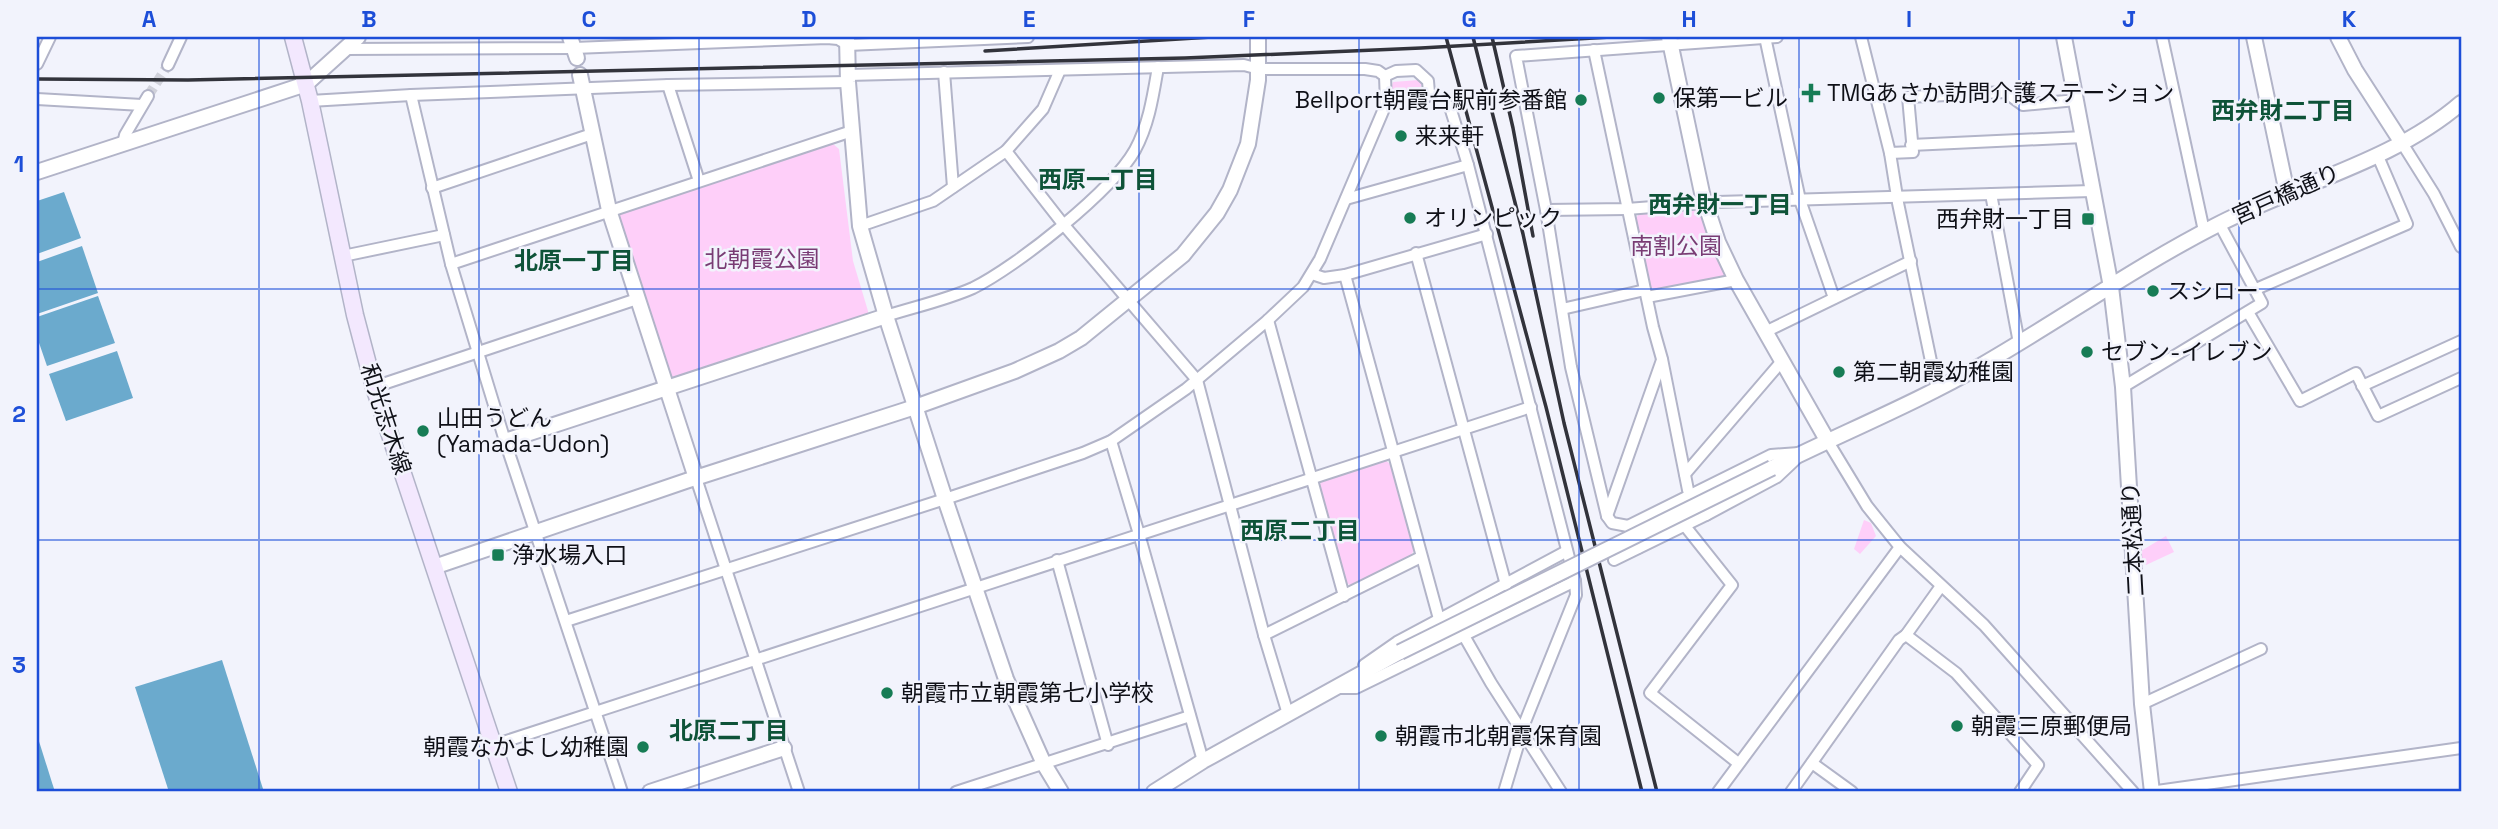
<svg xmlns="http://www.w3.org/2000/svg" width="2498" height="829" font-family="'Space Grotesk','Noto Sans JP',sans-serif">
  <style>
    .green { fill: #fecff9 }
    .water { fill: #6baacd }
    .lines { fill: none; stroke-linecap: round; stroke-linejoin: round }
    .minor-tunnel { stroke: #d0d1da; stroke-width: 10; stroke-dasharray: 10 5; stroke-linecap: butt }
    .minor-casing { stroke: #b2b4c8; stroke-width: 14 }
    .tertiary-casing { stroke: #b2b4c8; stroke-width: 18 }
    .secondary-casing { stroke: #b2b4c8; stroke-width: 19 }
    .minor { stroke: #fff; stroke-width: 10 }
    .tertiary { stroke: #fff; stroke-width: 14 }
    .secondary { stroke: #f3e8fe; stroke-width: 16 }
    .rail { stroke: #32333b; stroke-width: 3.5 }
    .tertiary-bridge-casing { stroke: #b2b4c8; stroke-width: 18; stroke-linecap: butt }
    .tertiary-bridge { stroke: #fff; stroke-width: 14 }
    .grid { fill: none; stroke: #1d4ed8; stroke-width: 2; stroke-opacity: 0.55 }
    .poi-dot { fill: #177c55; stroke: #f2f3fc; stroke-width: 2.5 }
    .labels { text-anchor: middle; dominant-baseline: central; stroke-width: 5; stroke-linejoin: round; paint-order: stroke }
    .poi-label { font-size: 23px; fill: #0f1017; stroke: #f2f3fc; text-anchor: start }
    .street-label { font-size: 23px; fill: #0f1017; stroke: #f2f3fc }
    .park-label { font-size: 23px; fill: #793c74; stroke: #f2f3fc }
    .neighbourhood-label { font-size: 24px; font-weight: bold; fill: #0e5338; stroke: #f2f3fc }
    .neatline { fill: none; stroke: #1d4ed8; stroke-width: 2.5 }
    .grid-label { font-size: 23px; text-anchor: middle; font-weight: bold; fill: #1d4ed8 }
  </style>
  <rect width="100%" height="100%" fill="#f2f3fc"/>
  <g class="green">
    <polygon points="1419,80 1422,84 1419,91 1391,89 1393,82"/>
    <polygon points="832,143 839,149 853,261 868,311 868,317 675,380 669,376 618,214"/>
    <polygon points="1697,210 1700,213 1713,252 1725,274 1722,278 1657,291 1651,287 1636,218 1640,213"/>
    <polygon points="1384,459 1390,464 1414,550 1410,557 1350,585 1345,582 1319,486 1323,479"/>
    <polygon points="1864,520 1871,523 1876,536 1860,554 1854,549"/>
    <polygon points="2166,536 2174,552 2146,565 2142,562 2141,551"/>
  </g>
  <g class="water">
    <polygon points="64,192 81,238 37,254 37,201"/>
    <polygon points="82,246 98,293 37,314 37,262"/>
    <polygon points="98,296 115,343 47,366 37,337 37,317"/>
    <polygon points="117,351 133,398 66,421 49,374"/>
    <polygon points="222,660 264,792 169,792 135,687"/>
    <polygon points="37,735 55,792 37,792"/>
  </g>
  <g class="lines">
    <polyline class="minor-tunnel" points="148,96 168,65"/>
    <g class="minor-casing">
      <g id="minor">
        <polyline points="1765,37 1800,200 1834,298"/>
        <polyline points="1861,37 1890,153 1898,203 1937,390"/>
        <polyline points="2162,37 2204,231"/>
        <polyline points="344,49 574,48 827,38 838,39 848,45 1028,37"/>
        <polyline points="1594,50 1653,327 1662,359 1688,490 1690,496 1706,515"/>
        <polyline points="37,64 50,37"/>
        <polyline points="168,65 181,37"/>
        <polyline points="944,72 953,187"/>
        <polyline points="848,75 1244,65 1259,69 1365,69 1378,71 1385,76"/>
        <polyline points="668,85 699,181"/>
        <polyline points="1429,93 1450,107 1468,165 1575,581 1576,595 1525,722 1504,792"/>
        <polyline points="411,95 451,264 505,441 622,792"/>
        <polyline points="37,99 142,105"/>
        <polyline points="310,101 411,95 668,85 848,82"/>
        <polyline points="1386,104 1426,97 1429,93"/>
        <polyline points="2402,143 2434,194 2461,247"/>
        <polyline points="123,144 125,135 148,96"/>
        <polyline points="1911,145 2084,137"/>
        <polyline points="1006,151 1063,224 1197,380 1264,635 1288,714"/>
        <polyline points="1890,153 1913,152 1908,97 2005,92 2023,105 2076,100"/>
        <polyline points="432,188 592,134"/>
        <polyline points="1991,194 2019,343"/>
        <polyline points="1346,199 1468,165"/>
        <polyline points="1546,210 1627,209 1717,202 2092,191"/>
        <polyline points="860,226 933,201 1006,151 1043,109 1060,70"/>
        <polyline points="1416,253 1506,585"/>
        <polyline points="343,256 444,235"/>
        <polyline points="451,264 852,131"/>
        <polyline points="1312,274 1324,278 1345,275 1487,234"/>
        <polyline points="1345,275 1439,619"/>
        <polyline points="2256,289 2407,224 2377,154"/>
        <polyline points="1647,297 1736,280"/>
        <polyline points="1562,309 1645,290"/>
        <polyline points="2248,312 2300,401 2356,373 2378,416 2461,378"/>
        <path d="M886,316C914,307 946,300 973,288C1016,267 1112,191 1135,150C1149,124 1153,96 1158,67"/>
        <polyline points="1268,320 1344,596"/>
        <polyline points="1765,332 1911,261"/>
        <polyline points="2362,386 2461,341"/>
        <polyline points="374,387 637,299"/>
        <polyline points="2123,387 2262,303 2219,223"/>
        <polyline points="1827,440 1867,506 1900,547 1984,625 2133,792"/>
        <polyline points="1111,441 1139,534 1203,761"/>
        <polyline points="1685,474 1782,361"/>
        <polyline points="696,478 799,792"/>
        <polyline points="1607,516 1662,360"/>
        <polyline points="1628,526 1771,455 1799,453"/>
        <polyline points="1685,526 1732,585 1650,693 1738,763"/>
        <polyline points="1638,548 1628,526 1612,523 1607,516 1571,367 1546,210 1516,56 1777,37"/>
        <polyline points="1057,560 1108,745"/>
        <polyline points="1614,560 1706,515 1777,477 1795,460"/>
        <polyline points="566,621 945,499 1083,453 1111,441 1186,389 1268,320 1303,287 1320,259 1386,104 1385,76 1396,71 1416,70 1428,81 1429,93"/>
        <polyline points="1463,634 1491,683 1561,792"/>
        <polyline points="1264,635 1421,557"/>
        <polyline points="1906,635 1956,673 2038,765 2020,792"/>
        <polyline points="1364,665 1397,642 1567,551"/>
        <polyline points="1337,688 1356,688 1575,581"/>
        <polyline points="2142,704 2261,649"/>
        <polyline points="494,745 1531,407"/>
        <polyline points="1812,763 1852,792"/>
        <polyline points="956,792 1190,716"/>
        <polyline points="1718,792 1900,547"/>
        <polyline points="1791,792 1899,640 1906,635 1941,586"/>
        <polyline points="2150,792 2461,748"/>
      </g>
    </g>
    <g class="tertiary-casing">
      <g id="tertiary">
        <polyline points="570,37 577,58"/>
        <polyline points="847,37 848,82 860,226 886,316 945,499 1006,679 1044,764 1061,792"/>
        <polyline points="1669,37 1702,193 1718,242 1736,280 1827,440"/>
        <polyline points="2064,37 2111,287 2123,387 2142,704 2152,792"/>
        <polyline points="2254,37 2287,193"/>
        <polyline points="2338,37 2355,70 2402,143"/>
        <polyline points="580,75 609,210 696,478"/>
        <polyline points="37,172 306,84 358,37"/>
        <polyline points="505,441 886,316"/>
        <path d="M1772,468C1842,433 1914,404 1982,365C2060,320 2135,267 2215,226C2295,184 2393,162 2461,103"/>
        <polyline points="434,567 686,481 915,407 1015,371 1059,351 1081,338 1183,255 1217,213 1230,190 1248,144 1258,80 1258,37"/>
        <polyline points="650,792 784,748"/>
        <polyline points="1154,792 1203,761 1400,652"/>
      </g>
    </g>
    <g class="secondary-casing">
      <polyline id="secondary" points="293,37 310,101 355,315 374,387 509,792"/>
    </g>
    <use href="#minor" class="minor"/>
    <use href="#tertiary" class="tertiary"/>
    <use href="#secondary" class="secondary"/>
    <g class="rail">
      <polyline points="1446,37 1546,407 1642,792"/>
      <polyline points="1473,37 1523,234 1564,423 1657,792"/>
      <polyline points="1492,37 1513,128 1533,236"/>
      <polyline points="985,51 1212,37"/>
      <polyline points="37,79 188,80 1185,58 1421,48 1611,37"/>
    </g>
    <g class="tertiary-bridge-casing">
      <polyline id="tertiary-bridge" points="1400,652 1772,468"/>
    </g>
    <use href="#tertiary-bridge" class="tertiary-bridge"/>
  </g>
  <path class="grid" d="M259,37V792M479,37V792M699,37V792M919,37V792M1139,37V792M1359,37V792M1579,37V792M1799,37V792M2019,37V792M2239,37V792M37,289H2461M37,540H2461"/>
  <g class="poi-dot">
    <path d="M1807.5 82.5h7v7h7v7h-7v7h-7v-7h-7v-7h7z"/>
    <circle cx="1659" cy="98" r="7"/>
    <circle cx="1581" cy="100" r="7"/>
    <circle cx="1401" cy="136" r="7"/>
    <circle cx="1410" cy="218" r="7"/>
    <rect x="2081" y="212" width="14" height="14" rx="3.5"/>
    <circle cx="2153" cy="291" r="7"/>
    <circle cx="2087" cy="352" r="7"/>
    <circle cx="1839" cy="372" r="7"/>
    <circle cx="423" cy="431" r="7"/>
    <rect x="491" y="548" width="14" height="14" rx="3.5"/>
    <circle cx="887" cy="693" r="7"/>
    <circle cx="1957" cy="726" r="7"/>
    <circle cx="1381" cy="736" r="7"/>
    <circle cx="643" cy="747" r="7"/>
  </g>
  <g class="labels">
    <g class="poi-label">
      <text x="1827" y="93">TMGあさか訪問介護ステーション</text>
      <text x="1673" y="98">保第一ビル</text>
      <text x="1567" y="100" text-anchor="end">Bellport朝霞台駅前参番館</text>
      <text x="1415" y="136">来来軒</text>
      <text x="1424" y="218">オリンピック</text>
      <text x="2074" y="219" text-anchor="end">西弁財一丁目</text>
      <text x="2167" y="291">スシロー</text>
      <text x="2101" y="352">セブン-イレブン</text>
      <text x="1853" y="372">第二朝霞幼稚園</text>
      <text x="437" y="418">山田うどん<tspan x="437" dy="26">(Yamada-Udon)</tspan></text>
      <text x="512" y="555">浄水場入口</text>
      <text x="901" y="693">朝霞市立朝霞第七小学校</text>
      <text x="1971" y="726">朝霞三原郵便局</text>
      <text x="1395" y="736">朝霞市北朝霞保育園</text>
      <text x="629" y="747" text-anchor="end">朝霞なかよし幼稚園</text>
    </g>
    <g class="street-label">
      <text transform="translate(2286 194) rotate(-24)">宮戸橋通り</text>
      <text transform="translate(386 419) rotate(72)">和光志木線</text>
      <text transform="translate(2133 539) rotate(-93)">二本松通り</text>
    </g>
    <g class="park-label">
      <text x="1676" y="246">南割公園</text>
      <text x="762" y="259">北朝霞公園</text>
    </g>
    <g class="neighbourhood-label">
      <text x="2283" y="110">西弁財二丁目</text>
      <text x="1098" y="179">西原一丁目</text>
      <text x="1720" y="204">西弁財一丁目</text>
      <text x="574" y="260">北原一丁目</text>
      <text x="1300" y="530">西原二丁目</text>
      <text x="729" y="730">北原二丁目</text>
    </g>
  </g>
  <rect width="2498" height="829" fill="none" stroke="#f2f3fc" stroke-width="77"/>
  <rect x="38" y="38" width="2422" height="752" class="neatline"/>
  <g class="grid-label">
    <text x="149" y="27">A</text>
    <text x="369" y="27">B</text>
    <text x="589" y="27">C</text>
    <text x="809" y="27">D</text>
    <text x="1029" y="27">E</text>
    <text x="1249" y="27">F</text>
    <text x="1469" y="27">G</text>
    <text x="1689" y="27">H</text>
    <text x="1909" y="27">I</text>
    <text x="2129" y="27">J</text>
    <text x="2349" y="27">K</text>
    <text x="19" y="172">1</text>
    <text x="19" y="422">2</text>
    <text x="19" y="673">3</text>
  </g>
</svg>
